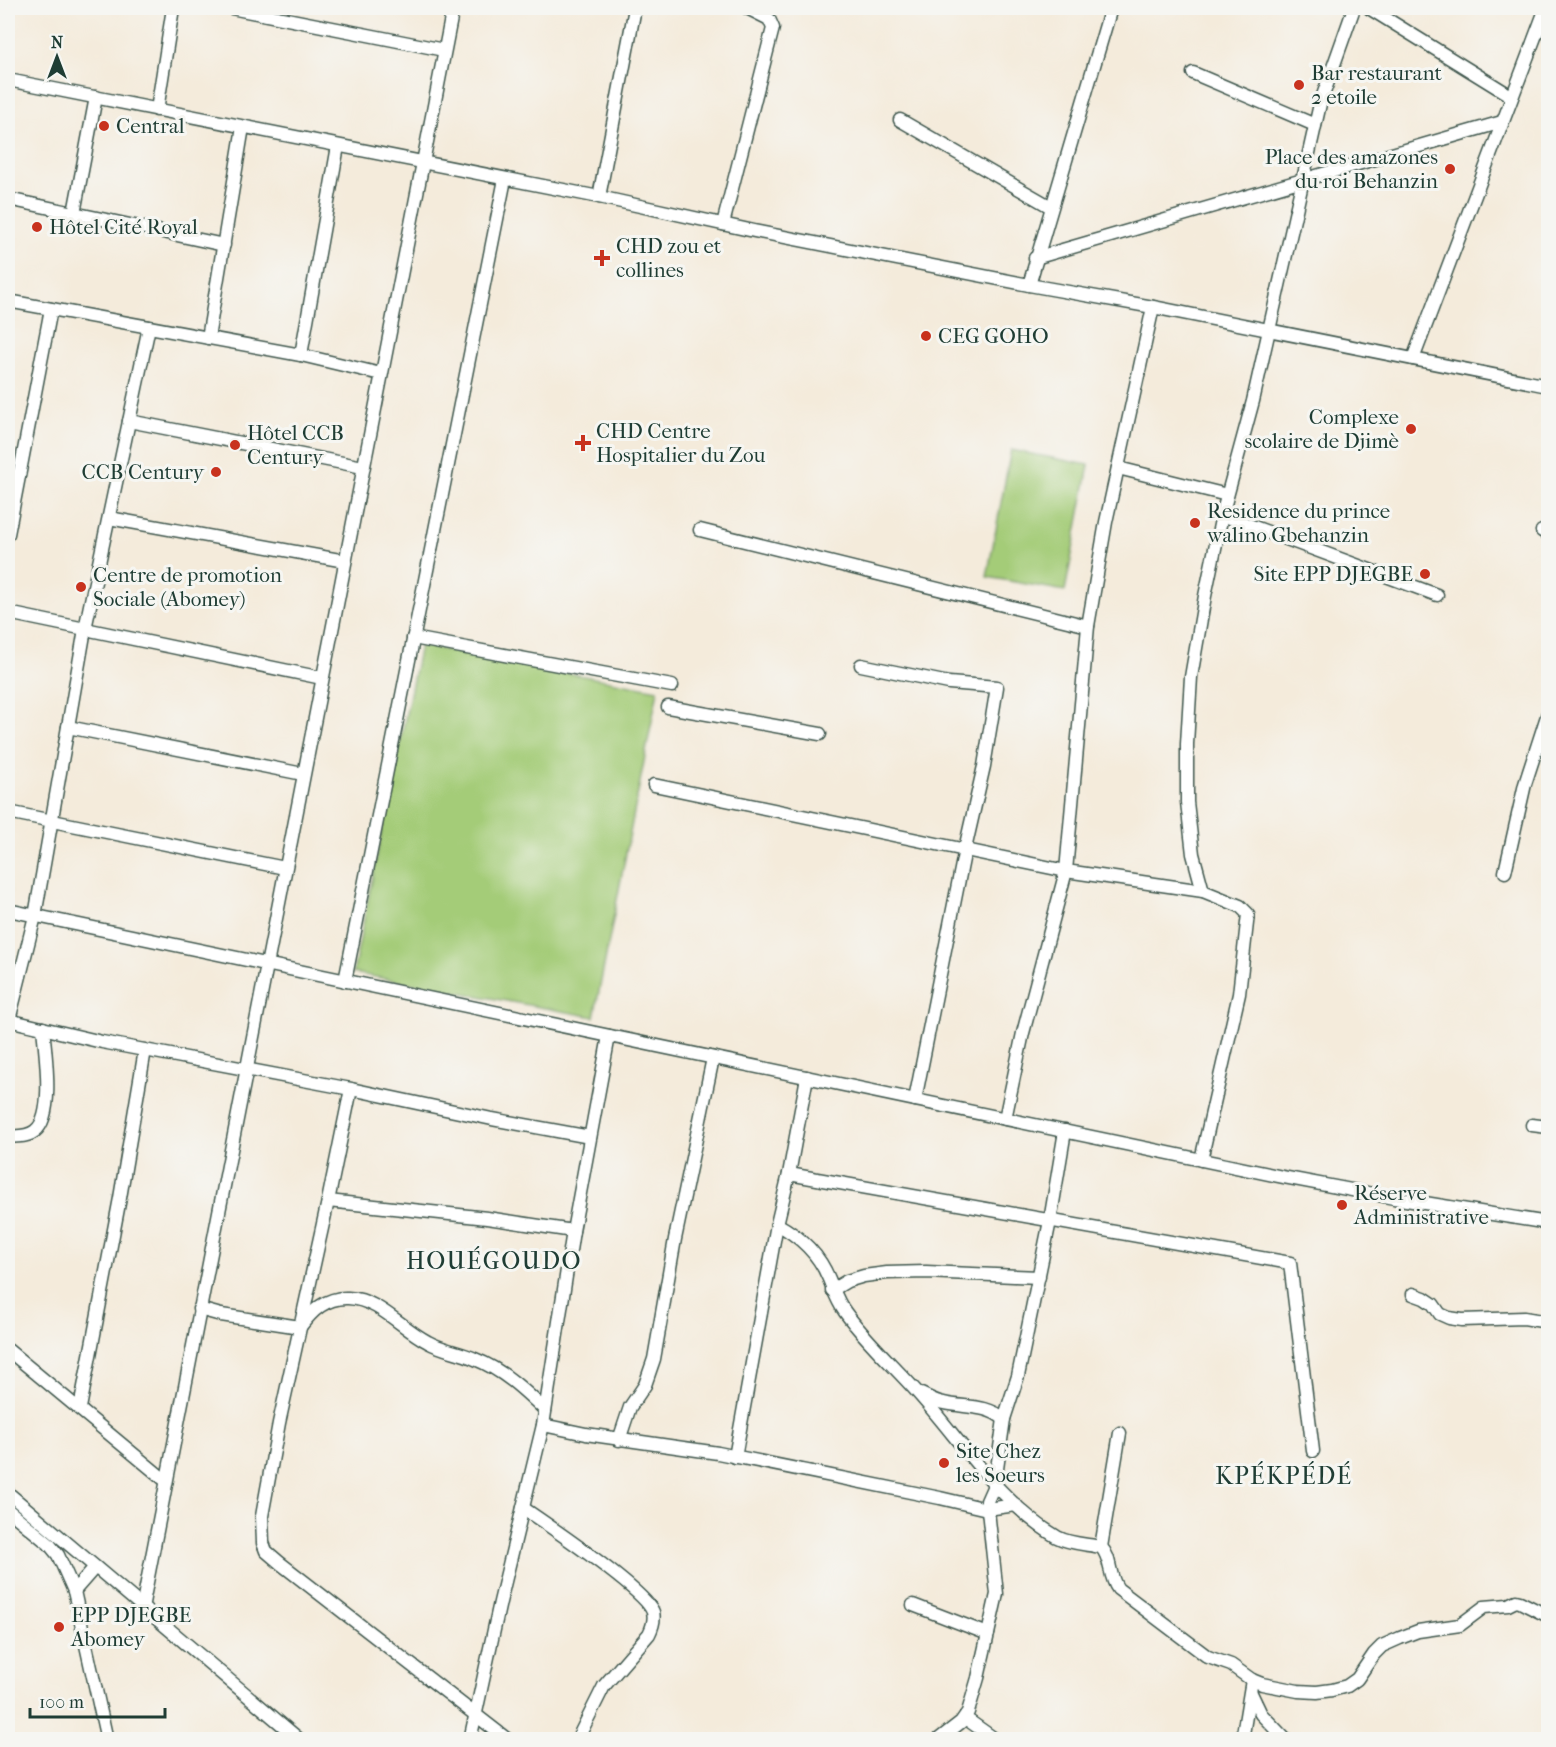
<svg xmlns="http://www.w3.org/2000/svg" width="1556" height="1747" font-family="'IM FELL French Canon',serif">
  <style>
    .green { fill: #a4cc78; stroke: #628456; stroke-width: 1.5 }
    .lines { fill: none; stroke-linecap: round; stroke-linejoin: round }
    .minor-casing { stroke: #3f574d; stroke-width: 15 }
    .minor { stroke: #fff; stroke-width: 12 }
    .poi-dot { fill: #c8321e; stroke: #f6f6f2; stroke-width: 2 }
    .labels { text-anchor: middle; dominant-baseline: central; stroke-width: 6; stroke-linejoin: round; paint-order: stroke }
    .poi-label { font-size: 21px; fill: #1f3d34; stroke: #f6f6f2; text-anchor: start }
    .quarter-label { font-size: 24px; letter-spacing: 1.5px; fill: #1f3d34; stroke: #f6f6f2 }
  </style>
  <rect width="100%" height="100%" fill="#f6f6f2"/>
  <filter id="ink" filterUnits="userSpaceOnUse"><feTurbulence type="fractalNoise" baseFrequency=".0167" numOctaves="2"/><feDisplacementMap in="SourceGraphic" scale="12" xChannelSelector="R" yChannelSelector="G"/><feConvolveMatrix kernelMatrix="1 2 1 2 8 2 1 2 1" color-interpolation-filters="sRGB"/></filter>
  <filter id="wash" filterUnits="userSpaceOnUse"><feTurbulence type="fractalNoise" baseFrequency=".008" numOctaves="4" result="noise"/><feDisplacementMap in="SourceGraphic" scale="24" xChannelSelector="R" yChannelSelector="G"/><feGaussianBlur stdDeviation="1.35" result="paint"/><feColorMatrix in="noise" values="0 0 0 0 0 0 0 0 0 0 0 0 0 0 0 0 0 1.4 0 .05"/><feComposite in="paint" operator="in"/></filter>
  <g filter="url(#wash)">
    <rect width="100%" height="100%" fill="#f4ebdb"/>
    <g class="green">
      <polygon points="1011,450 1089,465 1065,591 987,577"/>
      <polygon points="420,645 658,690 594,1017 353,973"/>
    </g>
  </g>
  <g filter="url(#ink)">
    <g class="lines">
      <g class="minor-casing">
        <g id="minor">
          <polyline points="231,8 444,50"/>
          <polyline points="1369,8 1511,96"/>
          <polyline points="1193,73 1315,125"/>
          <polyline points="8,80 599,197 754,231 1029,285 1153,307 1548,386"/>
          <polyline points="157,110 173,8"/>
          <polyline points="900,120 1051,207"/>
          <polyline points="599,197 635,8"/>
          <polyline points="8,199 224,245"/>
          <polyline points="74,213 96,97"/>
          <polyline points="723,224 773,28 769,19 747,8"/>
          <polyline points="1035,258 1502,122"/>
          <polyline points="1029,285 1111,8"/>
          <polyline points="8,301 301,355 381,374"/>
          <polyline points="1153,307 1106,522 1088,626 1066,871 1203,891 1240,906 1248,914 1239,994 1201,1160"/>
          <polyline points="208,338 243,127"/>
          <polyline points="301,355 338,146"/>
          <polyline points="1413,359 1546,8"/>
          <polyline points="129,421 363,467"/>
          <polyline points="1118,468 1227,495"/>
          <polyline points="1222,515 1437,595"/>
          <polyline points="109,518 345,561"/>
          <polyline points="700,530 1088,626"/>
          <polyline points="1542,531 1548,534"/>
          <polyline points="8,534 51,309"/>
          <polyline points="8,613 322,678"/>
          <polyline points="413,638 672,686"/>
          <polyline points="861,665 949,683 997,687 984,766 965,849 915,1100"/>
          <polyline points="668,707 820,734"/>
          <polyline points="68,727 303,774"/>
          <polyline points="654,785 1066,871 1023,1033 1005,1119"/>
          <polyline points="8,812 285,868"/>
          <polyline points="1505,872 1525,784 1548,713"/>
          <polyline points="1203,891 1193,854 1187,802 1187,744 1191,677 1205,596 1222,515 1253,401 1320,104 1354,8"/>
          <polyline points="8,910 1283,1177 1394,1198 1548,1223"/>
          <polyline points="345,981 505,179"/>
          <polyline points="8,1020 102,1042 351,1089 492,1119 590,1137"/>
          <polyline points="9,1020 35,916 85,629 149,327"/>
          <polyline points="351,1089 328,1201 279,1423 262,1516 263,1543 266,1551 280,1563 508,1740"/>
          <polyline points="1532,1125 1548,1127"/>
          <path d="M8,1137C16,1136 28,1137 35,1131C55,1116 45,1051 43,1028"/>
          <polyline points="789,1174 1290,1263 1313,1451"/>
          <polyline points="328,1201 487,1218 573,1231"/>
          <path d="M777,1224C801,1237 819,1254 829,1279C834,1291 837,1301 845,1312C866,1341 894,1366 918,1393C961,1441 1000,1503 1057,1537C1070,1544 1086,1544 1101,1547C1112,1558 1108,1576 1118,1589L1208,1657L1231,1665L1252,1680L1262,1684L1298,1691L1317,1692L1332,1690L1347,1686L1357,1679L1374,1654L1382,1646L1400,1638L1418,1631L1460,1625L1484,1607L1508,1605L1516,1601L1520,1602L1548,1616"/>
          <polyline points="832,1290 847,1281 864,1276 887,1273 926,1272 1039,1277"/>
          <polyline points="1413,1294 1424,1298 1433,1304 1440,1314 1449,1318 1462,1320 1524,1318 1548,1322"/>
          <path d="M199,1309L221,1315L300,1327C312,1311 326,1297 348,1298C379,1299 402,1329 428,1342C442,1350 460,1352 475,1359C503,1370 524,1390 545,1410"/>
          <polyline points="8,1350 166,1481"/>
          <path d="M921,1394C928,1397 936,1402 944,1403C966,1408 986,1404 1004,1419"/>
          <polyline points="80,1408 120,1198 145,1050"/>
          <polyline points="543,1425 586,1434 718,1453 940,1498 987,1509 1016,1505"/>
          <polyline points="619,1440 630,1407 645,1385 654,1359 675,1239 713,1058"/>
          <polyline points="735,1457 777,1224 789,1174 807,1077"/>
          <polyline points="8,1493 300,1740"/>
          <path d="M523,1508C545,1523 646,1591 653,1612C655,1620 652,1628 649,1634L604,1686L577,1740"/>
          <polyline points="8,1510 49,1544 58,1555 74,1591 107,1740"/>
          <polyline points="1101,1547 1120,1433"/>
          <polyline points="74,1591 95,1567"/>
          <polyline points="913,1605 988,1634"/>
          <polyline points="142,1608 453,8"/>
          <polyline points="1251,1693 1261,1714 1286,1740"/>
          <polyline points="965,1718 996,1740"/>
          <polyline points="470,1740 500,1602 543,1425 573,1231 609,1036"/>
          <polyline points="938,1740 961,1722 968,1712 978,1678 997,1594 987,1501 995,1483 1004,1419 1018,1376 1050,1221 1065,1131"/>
          <polyline points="1242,1740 1252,1680"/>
        </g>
      </g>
      <use href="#minor" class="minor"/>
    </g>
  </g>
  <g class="poi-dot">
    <circle cx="1299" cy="85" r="6"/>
    <circle cx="104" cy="126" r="6"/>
    <circle cx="1450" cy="169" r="6"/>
    <circle cx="37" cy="227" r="6"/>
    <path d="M599 249h6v6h6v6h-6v6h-6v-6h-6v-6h6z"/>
    <circle cx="926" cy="336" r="6"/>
    <circle cx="1411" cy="429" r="6"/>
    <path d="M580 434h6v6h6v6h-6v6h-6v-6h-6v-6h6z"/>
    <circle cx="235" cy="445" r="6"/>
    <circle cx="216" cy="472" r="6"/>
    <circle cx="1195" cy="523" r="6"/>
    <circle cx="1425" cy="574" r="6"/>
    <circle cx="81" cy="587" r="6"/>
    <circle cx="1342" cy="1205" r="6"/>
    <circle cx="944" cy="1463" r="6"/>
    <circle cx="59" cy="1627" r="6"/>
  </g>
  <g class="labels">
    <g class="poi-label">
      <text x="1311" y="73">Bar restaurant<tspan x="1311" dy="24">2 etoile</tspan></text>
      <text x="116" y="126">Central</text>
      <text x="1438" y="157" text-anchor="end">Place des amazones<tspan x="1438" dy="24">du roi Behanzin</tspan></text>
      <text x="49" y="227">Hôtel Cité Royal</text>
      <text x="616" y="246">CHD zou et<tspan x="616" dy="24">collines</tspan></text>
      <text x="938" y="336">CEG GOHO</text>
      <text x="1399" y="417" text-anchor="end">Complexe<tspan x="1399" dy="24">scolaire de Djimè</tspan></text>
      <text x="596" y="431">CHD Centre<tspan x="596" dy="24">Hospitalier du Zou</tspan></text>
      <text x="247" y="433">Hôtel CCB<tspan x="247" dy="24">Century</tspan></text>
      <text x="204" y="472" text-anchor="end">CCB Century</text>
      <text x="1207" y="511">Residence du prince<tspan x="1207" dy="24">walino Gbehanzin</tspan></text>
      <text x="1413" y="574" text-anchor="end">Site EPP DJEGBE</text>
      <text x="93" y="575">Centre de promotion<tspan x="93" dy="24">Sociale (Abomey)</tspan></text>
      <text x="1354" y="1193">Réserve<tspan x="1354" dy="24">Administrative</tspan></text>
      <text x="956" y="1451">Site Chez<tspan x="956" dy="24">les Soeurs</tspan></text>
      <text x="71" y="1615">EPP DJEGBE<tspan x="71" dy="24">Abomey</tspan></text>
    </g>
    <g class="quarter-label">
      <text x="494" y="1261">HOUÉGOUDO</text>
      <text x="1284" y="1476">KPÉKPÉDÉ</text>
    </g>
  </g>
  <rect width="1556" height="1747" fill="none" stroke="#f6f6f2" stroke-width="30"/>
  <g transform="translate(57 57)" stroke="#f6f6f2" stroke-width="4.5" paint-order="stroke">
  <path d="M0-4.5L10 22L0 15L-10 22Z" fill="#1f3d34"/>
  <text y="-9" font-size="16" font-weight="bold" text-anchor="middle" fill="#1f3d34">N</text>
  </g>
  <path d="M30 1708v9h135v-9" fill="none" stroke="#1f3d34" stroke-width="3"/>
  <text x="39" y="1708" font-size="18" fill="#1f3d34" stroke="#f6f6f2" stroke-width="4.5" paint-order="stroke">100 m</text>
</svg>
